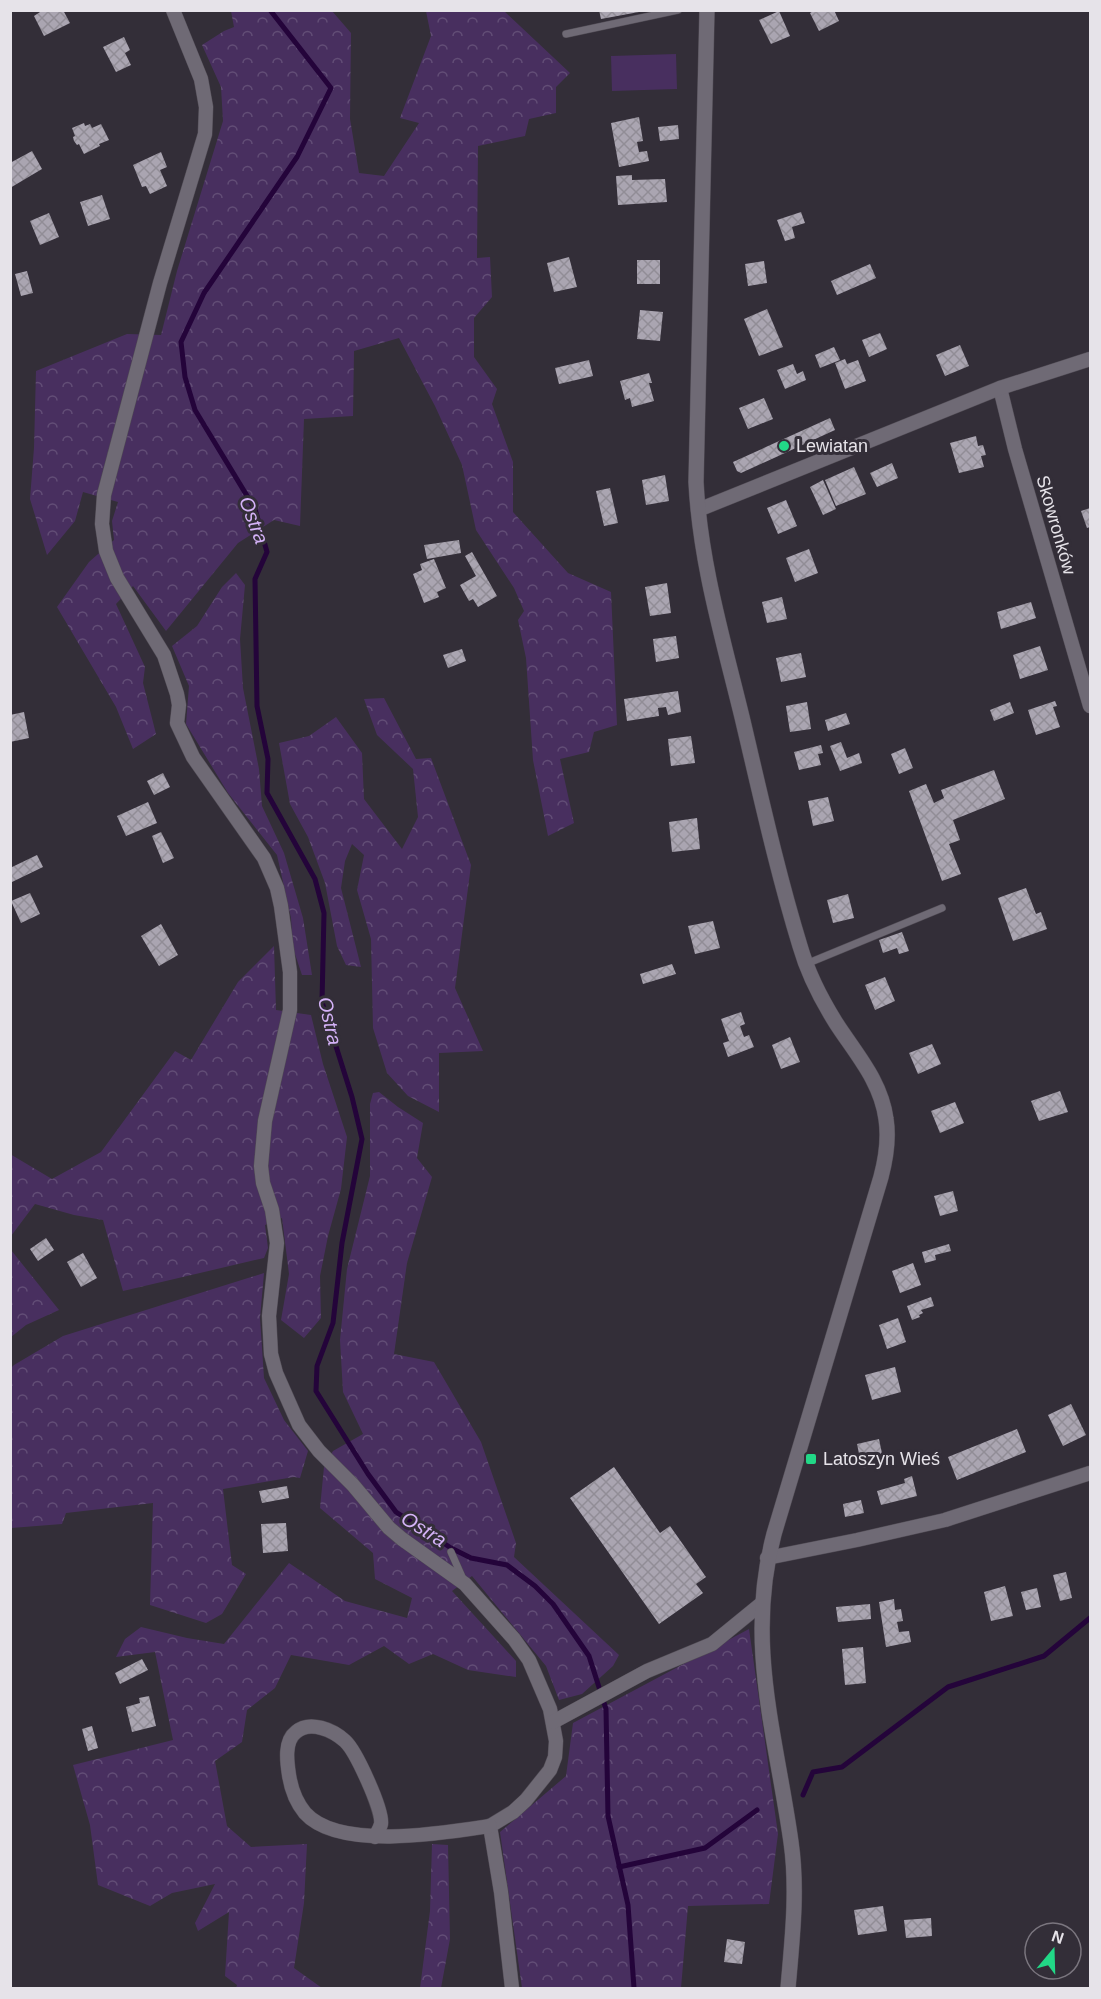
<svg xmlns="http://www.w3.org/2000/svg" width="1101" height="1999" font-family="Helvetica,sans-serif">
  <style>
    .forest { fill: url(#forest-crowns) }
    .park { fill: #482f5f }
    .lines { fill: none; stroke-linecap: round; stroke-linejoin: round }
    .stream { stroke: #24043a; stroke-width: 5 }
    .building { fill: url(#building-cross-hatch) }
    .lane-casing { stroke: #504b54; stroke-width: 8 }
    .street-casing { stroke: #504b54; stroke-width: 15 }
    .secondary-casing { stroke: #504b54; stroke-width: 16 }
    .lane { stroke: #6f6a75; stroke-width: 7 }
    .street { stroke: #6f6a75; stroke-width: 14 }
    .secondary { stroke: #6f6a75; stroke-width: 15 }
    .poi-dot { fill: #22d887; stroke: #332e38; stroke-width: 2 }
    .labels { text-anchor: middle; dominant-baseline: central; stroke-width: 6; stroke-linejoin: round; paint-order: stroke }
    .poi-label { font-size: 18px; fill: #e6e3e9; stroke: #332e38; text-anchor: start }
    .street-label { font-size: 18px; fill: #e6e3e9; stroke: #332e38 }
    .water-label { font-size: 20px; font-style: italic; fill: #d4b2f7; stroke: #332e38 }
  </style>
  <defs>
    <pattern id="forest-crowns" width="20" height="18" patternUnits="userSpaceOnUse" patternTransform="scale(1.5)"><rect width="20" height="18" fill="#482f5f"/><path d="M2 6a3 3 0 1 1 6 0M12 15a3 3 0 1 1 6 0" fill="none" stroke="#624d76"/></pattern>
    <pattern id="building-cross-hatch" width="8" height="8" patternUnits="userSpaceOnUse" patternTransform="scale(1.5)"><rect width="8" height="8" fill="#aaa5b1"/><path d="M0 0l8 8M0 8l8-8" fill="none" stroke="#918d96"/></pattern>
  </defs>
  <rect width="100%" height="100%" fill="#332e38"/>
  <g class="forest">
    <polygon points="231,11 332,11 351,33 350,119 359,173 384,176 419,123 400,118 431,36 426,11 504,11 570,73 556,87 556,113 529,119 525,136 478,146 477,258 490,257 492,297 474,318 474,357 497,389 492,404 513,462 513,512 568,573 611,592 617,725 594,732 589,752 560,759 574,823 548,836 533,760 526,658 518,620 524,611 514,588 476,530 462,465 435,406 399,338 354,351 353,416 304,419 300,526 274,520 238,543 166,631 133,586 116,604 145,667 143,683 156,734 133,749 116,707 57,607 89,562 114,540 112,521 118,502 83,492 75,521 47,555 30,499 34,448 36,371 127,334 161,335 177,271 223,121 221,87 202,45 224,31 234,27"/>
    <polygon points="236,573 245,585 240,639 243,688 259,769 262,806 284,853 303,918 312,975 302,975 293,948 291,918 277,855 228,793 186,724 189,686 172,646 197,626 222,587"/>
    <polygon points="384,698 416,759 431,758 471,865 455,988 483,1051 439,1053 439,1112 408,1096 387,1073 373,1028 371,939 357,890 364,855 352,844 345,861 341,888 361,967 346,965 337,946 325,883 308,837 290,804 279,743 309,736 336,717 362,753 364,799 402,849 418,817 413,769 377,735 364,699"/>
    <polygon points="274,946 276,1010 311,1015 323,1064 347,1137 341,1189 328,1236 320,1276 321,1318 304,1338 281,1320 289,1274 282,1218 265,1225 268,1248 264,1258 123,1291 103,1220 74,1215 35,1204 11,1236 10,1154 52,1179 101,1152 175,1051 191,1060 238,982"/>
    <polygon points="379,1092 398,1107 423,1123 417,1158 432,1177 407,1263 394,1354 434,1362 481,1442 516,1543 514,1557 619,1655 613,1666 582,1694 559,1700 546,1666 472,1576 452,1591 516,1661 516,1677 468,1670 433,1654 409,1664 384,1646 349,1665 291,1655 275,1688 247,1710 242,1742 215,1761 227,1826 251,1847 307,1844 304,1903 294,1968 322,1988 236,1988 237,1985 225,1976 229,1912 198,1931 195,1923 215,1884 172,1893 150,1906 98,1885 90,1825 73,1765 173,1740 155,1652 116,1657 125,1639 141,1627 187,1638 224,1644 289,1563 345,1601 407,1618 412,1598 375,1579 373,1553 320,1508 324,1467 333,1451 363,1434 343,1392 340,1340 347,1269 370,1176 370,1104 373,1093"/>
    <polygon points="11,1250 59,1310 26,1325 11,1337"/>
    <polygon points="264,1273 260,1318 264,1378 284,1420 308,1451 300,1478 294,1477 223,1489 232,1565 246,1574 222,1614 206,1623 150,1605 153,1503 66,1513 62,1524 11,1528 10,1369 14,1365 63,1336"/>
    <polygon points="749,1629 778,1834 769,1904 688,1906 681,1988 522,1988 500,1832 566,1776 573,1723"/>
    <polygon points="432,1844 448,1845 450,1939 441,1988 420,1988 430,1911"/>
  </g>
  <polygon class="park" points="676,54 677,89 612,91 611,56"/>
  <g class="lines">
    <g class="stream">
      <polyline points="270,10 331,88 297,157 204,293 181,342 185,377 195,410 255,509 267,552 255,579 257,706 268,759 267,793 315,879 324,913 322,1002 352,1097 362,1139 342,1243 333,1323 317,1366 316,1391 368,1474 396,1512 451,1548 471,1558 507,1565 535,1586 553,1604 589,1656 606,1709 608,1816 628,1905 634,1988"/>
      <polyline points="803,1795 813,1772 842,1767 948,1687 1044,1656 1090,1618"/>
      <polyline points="619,1867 705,1848 757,1810"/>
    </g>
  </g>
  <g class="building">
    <polygon points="43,10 63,10 70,23 44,36 34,16"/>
    <polygon points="599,10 639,10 639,12 601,19"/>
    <polygon points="815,10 834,10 839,21 819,31 810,13"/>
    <polygon points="779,11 790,36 771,44 759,20"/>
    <polygon points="124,37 130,50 125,53 131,65 116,72 103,47"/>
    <polygon points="639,117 643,141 637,142 639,152 647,151 649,161 619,167 611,123"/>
    <polygon points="84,123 85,126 90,124 92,128 101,124 109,140 99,144 100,146 84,154 79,144 77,145 74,141 73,137 75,136 72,128"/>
    <polygon points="678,125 679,139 660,141 658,127"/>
    <polygon points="32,151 42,169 10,188 10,163"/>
    <polygon points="161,152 167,167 160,170 167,186 150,194 146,186 142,187 133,165"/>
    <polygon points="632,175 632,180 665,179 667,202 618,205 616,176"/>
    <polygon points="102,195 110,219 88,226 80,202"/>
    <polygon points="801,212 805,223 792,227 795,238 785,241 777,220"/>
    <polygon points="49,213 59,237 40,245 30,221"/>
    <polygon points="569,257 577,287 554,292 547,263"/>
    <rect x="637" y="260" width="23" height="24"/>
    <polygon points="764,261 767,283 748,286 745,264"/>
    <polygon points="870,264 876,278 837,295 831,281"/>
    <polygon points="27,271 33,293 21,296 15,274"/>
    <polygon points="767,309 783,347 759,356 744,319"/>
    <polygon points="640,310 663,312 660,341 637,339"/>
    <polygon points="880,333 887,349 869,357 862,340"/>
    <polygon points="960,345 969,366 945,376 936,355"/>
    <polygon points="834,347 840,360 820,368 815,355"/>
    <polygon points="845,359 847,364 858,360 866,381 845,389 835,363"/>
    <polygon points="589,360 593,376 559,384 555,368"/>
    <polygon points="793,364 797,374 803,371 806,380 785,389 777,370"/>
    <polygon points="649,373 652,383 649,383 654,401 632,407 630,398 625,400 620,381"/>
    <polygon points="764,398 773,419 748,429 739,408"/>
    <polygon points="830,418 835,430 741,473 737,471 733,462"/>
    <polygon points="976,436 978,446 983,445 986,455 981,456 984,467 959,473 950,443"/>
    <polygon points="892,463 898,478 877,487 870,473"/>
    <polygon points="854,467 866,494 836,506 825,480"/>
    <polygon points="665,475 669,501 646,505 642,480"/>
    <polygon points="823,480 836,509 823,515 810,487"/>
    <polygon points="610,488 618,523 604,526 596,491"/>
    <polygon points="786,500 797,526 778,534 767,508"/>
    <polygon points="1090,508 1090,527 1087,528 1081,511"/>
    <polygon points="459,540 461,553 427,559 424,545"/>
    <polygon points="809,549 818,573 795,582 786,558"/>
    <polygon points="472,552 497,596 478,607 473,599 469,601 460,585 476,576 465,556"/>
    <polygon points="434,559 446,588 437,592 439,597 424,603 413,574 422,570 420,564"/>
    <polygon points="667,583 671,613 650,616 645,587"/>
    <polygon points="782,597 787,619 767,623 762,602"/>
    <polygon points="1031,602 1036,618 1001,629 997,612"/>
    <polygon points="676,636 679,658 656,662 653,639"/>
    <polygon points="1040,646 1048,670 1020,679 1013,655"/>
    <polygon points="462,649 466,661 448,668 443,655"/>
    <polygon points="801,653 806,677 781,682 776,658"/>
    <polygon points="678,691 681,712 668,715 666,707 658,708 659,716 627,721 624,699"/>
    <polygon points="1055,701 1057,706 1053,707 1060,727 1036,735 1028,710"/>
    <polygon points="807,702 811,729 790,732 786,706"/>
    <polygon points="1010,702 1014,713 994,721 990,710"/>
    <polygon points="24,712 29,738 10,742 10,715"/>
    <polygon points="846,713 850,724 828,731 825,720"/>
    <polygon points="691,736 695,763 671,766 668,739"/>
    <polygon points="841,742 847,758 859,753 862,763 840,771 830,746"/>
    <polygon points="821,745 823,753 818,754 821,765 799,770 794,752"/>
    <polygon points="905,748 913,768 899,774 891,754"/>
    <polygon points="994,770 1005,799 953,820 960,840 949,844 961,874 942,881 909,791 926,784 934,803 944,798 941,790"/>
    <polygon points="163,773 170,787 154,795 147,781"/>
    <polygon points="828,797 834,821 813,826 808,801"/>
    <polygon points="148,802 157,823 126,836 117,816"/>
    <polygon points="697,818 700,849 672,852 669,822"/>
    <polygon points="161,832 174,858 163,863 152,836"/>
    <polygon points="37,855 43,867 12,882 10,868"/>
    <polygon points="1026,888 1036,914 1041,912 1047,929 1013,941 998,898"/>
    <polygon points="30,893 40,914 21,923 11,901"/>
    <polygon points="848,894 854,918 833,923 827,900"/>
    <polygon points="713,921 720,948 695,954 688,926"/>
    <polygon points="161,924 178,955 159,966 141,936"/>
    <polygon points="902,932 909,951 899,954 897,948 883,953 879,940"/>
    <polygon points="672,964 676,974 643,984 640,974"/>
    <polygon points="885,977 895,1001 875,1010 865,985"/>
    <polygon points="741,1012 745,1024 740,1026 744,1037 749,1035 754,1047 728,1057 723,1043 729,1041 721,1019"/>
    <polygon points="790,1037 800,1062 781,1069 772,1045"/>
    <polygon points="932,1044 941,1064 918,1074 909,1053"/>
    <polygon points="1060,1091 1068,1112 1039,1121 1031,1101"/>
    <polygon points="955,1102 964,1123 940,1133 931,1111"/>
    <polygon points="953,1191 958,1211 940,1216 934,1196"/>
    <polygon points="46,1238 54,1250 38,1261 30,1249"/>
    <polygon points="949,1244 951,1251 935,1255 936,1260 925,1263 922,1252"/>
    <polygon points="83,1253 97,1278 81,1287 67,1262"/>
    <polygon points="913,1263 921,1285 900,1293 892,1271"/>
    <polygon points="931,1297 934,1306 921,1310 923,1313 919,1315 920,1317 912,1320 907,1306"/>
    <polygon points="898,1318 906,1342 887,1349 879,1325"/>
    <polygon points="895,1367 901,1392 872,1400 865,1375"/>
    <polygon points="1071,1404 1086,1435 1063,1446 1048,1415"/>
    <polygon points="1017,1429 1026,1452 957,1480 948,1457"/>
    <polygon points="879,1439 884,1463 862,1468 857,1444"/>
    <polygon points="614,1467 660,1533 670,1526 706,1577 696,1584 703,1593 659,1624 570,1498"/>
    <polygon points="912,1476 917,1496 881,1505 877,1491 905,1483 904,1479"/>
    <polygon points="287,1486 289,1498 262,1503 259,1491"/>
    <polygon points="861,1500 864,1513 845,1517 843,1504"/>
    <polygon points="286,1523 288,1551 263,1553 261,1524"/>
    <polygon points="1066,1572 1072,1598 1060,1601 1053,1575"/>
    <polygon points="1005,1586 1013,1616 991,1621 984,1592"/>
    <polygon points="1037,1588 1041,1607 1026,1610 1021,1592"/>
    <polygon points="894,1599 895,1610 901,1609 903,1621 897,1622 899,1632 909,1631 911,1642 886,1647 879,1602"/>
    <polygon points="870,1604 871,1619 838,1622 836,1607"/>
    <polygon points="863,1647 866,1683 845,1685 842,1649"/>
    <polygon points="142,1659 148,1670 120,1684 115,1673"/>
    <polygon points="149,1696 156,1726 132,1732 126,1707 140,1703 139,1698"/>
    <polygon points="92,1726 98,1748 88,1751 82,1729"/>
    <polygon points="883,1906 887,1931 858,1935 854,1910"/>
    <polygon points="931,1918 932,1936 906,1938 904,1920"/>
    <polygon points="727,1939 745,1942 742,1964 724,1962"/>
  </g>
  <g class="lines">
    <g class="lane-casing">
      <g id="lane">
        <polyline points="566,34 678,10"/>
        <polyline points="806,964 942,908"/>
        <polyline points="451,1552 463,1579"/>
      </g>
    </g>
    <g class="street-casing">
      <g id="street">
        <polyline points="173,10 201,79 206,107 205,134 160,283 104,495 102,524 106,551 117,578 164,655 177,694 179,705 177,723 193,757 264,858 277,888 281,906 290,972 290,1010 265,1121 261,1166 263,1183 272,1210 277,1243 269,1316 271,1354 276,1373 299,1425 319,1451 353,1485 389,1528 402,1539 465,1584 514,1639 529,1660 550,1709 556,1741 555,1757 550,1770 526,1800 513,1812 490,1826 501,1892 512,1988"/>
        <polyline points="1000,388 1015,449 1090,706"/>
        <polyline points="698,510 1000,388 1090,359"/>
        <polyline points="767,1558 857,1540 945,1520 1090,1473"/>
        <polyline points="553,1722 647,1671 712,1644 761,1604"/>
        <path d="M375,1837C377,1833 380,1828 381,1824C383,1810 356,1751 345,1741C333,1730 310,1720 296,1732C284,1741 287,1762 289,1775C291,1788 296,1802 305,1813C339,1851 445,1833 490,1826"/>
      </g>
    </g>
    <g class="secondary-casing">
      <path id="secondary" d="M707,10L696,482C700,562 723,639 742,717C760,793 777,871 800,946C808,974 821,999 836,1023C856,1054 881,1081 886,1119C889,1138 886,1158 881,1177L774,1534C745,1643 776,1735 791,1842C798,1890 792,1941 788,1988"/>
    </g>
    <use href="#lane" class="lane"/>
    <use href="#street" class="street"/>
    <use href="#secondary" class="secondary"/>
  </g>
  <g class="poi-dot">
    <circle cx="784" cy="446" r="6"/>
    <rect x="805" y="1453" width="12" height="12" rx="3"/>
  </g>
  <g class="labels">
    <g class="poi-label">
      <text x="796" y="446">Lewiatan</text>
      <text x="823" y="1459">Latoszyn Wieś</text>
    </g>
    <g class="street-label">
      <text transform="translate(1056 525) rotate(74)">Skowronków</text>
    </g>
    <g class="water-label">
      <text transform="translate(254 520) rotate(69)">Ostra</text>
      <text transform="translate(330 1021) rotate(77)">Ostra</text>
      <text transform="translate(424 1529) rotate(32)">Ostra</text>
    </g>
  </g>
  <rect width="1101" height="1999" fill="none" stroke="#e6e3e9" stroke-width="24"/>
  <g transform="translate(1053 1951) rotate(19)"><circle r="28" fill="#332e38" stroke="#7b767f" stroke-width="1.5"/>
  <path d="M0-4.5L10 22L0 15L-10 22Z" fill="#22d887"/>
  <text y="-9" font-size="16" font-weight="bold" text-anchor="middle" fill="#e6e3e9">N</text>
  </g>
</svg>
